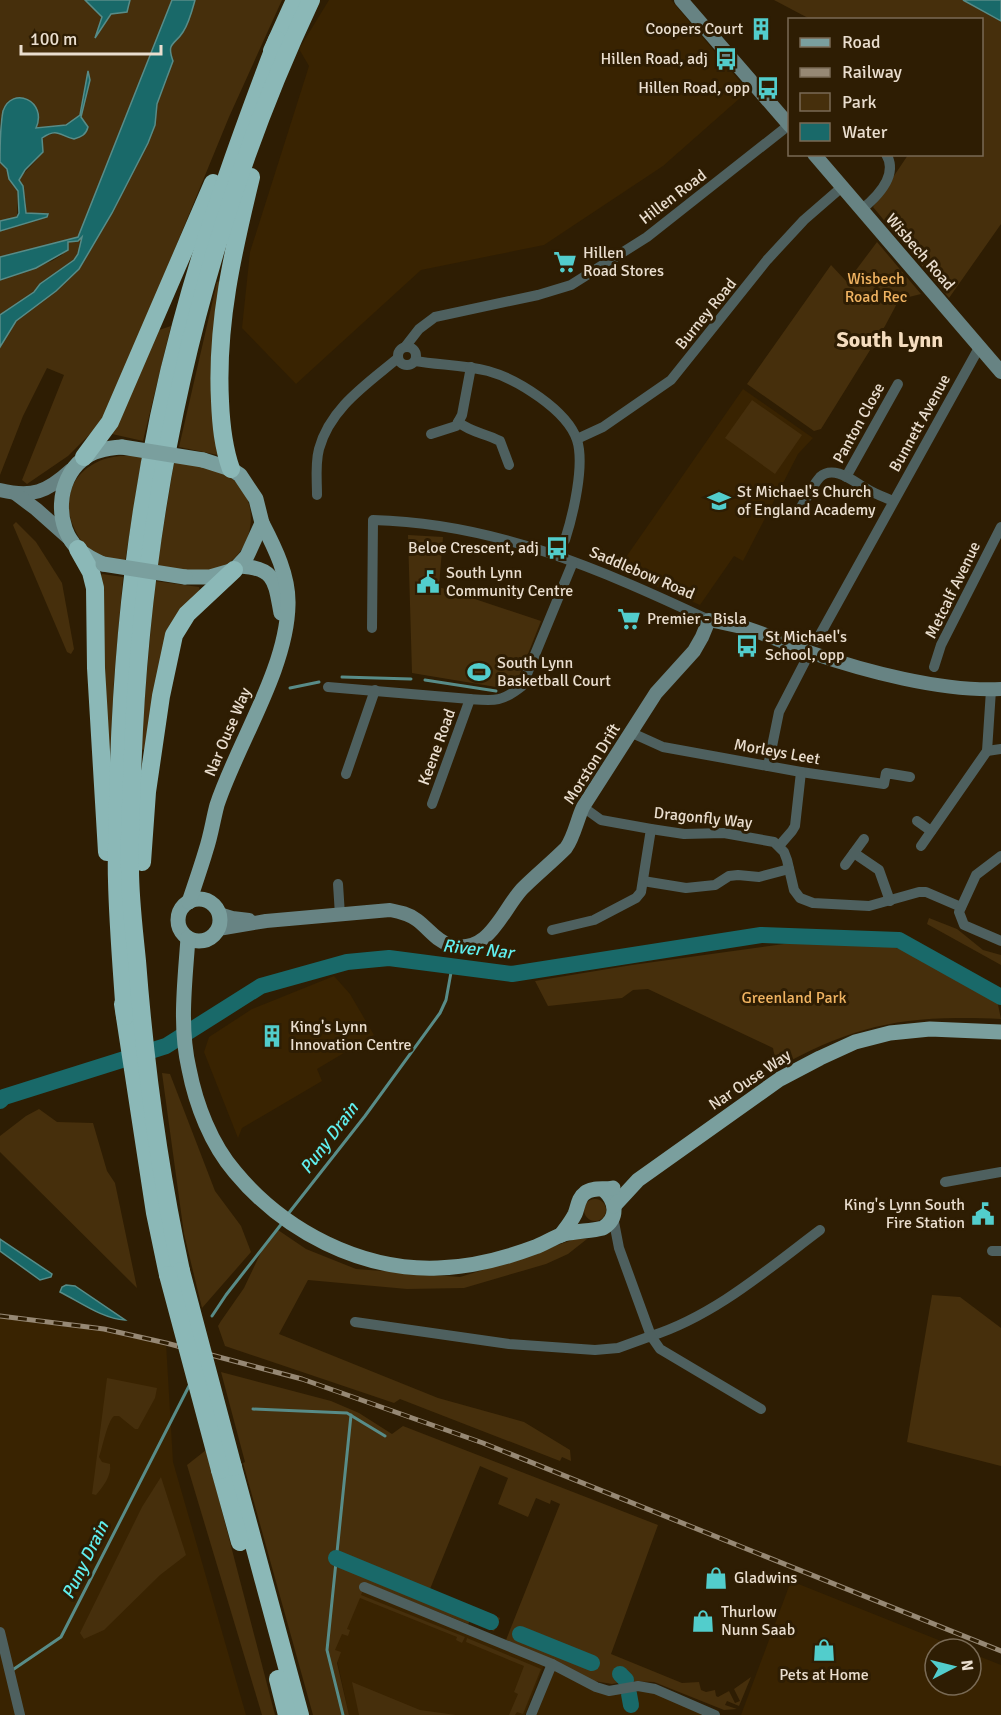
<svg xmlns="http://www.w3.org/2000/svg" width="1001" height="1715" font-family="Signika,sans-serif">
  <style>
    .built { fill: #392301 }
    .green { fill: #462f0c }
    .water { fill: #196969; stroke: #588c88; stroke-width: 1.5 }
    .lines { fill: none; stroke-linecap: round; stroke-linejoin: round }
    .stream { stroke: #588c88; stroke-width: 3 }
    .river { stroke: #196969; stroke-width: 16 }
    .street { stroke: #4e605f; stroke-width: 10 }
    .secondary { stroke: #678383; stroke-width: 14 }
    .primary { stroke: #7a9f9e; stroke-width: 15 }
    .highway { stroke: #8bb8b7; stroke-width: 18 }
    .rail-casing { stroke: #968874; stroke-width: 5 }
    .rail { stroke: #2e1d03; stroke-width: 3; stroke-dasharray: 9; stroke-linecap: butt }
    .primary-bridge { stroke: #7a9f9e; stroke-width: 15 }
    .highway-bridge { stroke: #8bb8b7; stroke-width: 18 }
    .labels { text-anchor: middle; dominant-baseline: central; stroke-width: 6; stroke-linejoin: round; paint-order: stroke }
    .poi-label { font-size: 16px; fill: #eadecf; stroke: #2e1d03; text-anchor: start }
    .street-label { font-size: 16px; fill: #eadecf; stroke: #2e1d03 }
    .park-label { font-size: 16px; fill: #f1b462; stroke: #2e1d03 }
    .water-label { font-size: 18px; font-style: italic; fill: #60efef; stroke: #2e1d03 }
    .district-label { font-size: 22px; font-weight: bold; fill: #f5ddbf; stroke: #2e1d03 }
  </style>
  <rect width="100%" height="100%" fill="#2e1d03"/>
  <g class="built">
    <polygon points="329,0 671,0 748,91 663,166 544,245 421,270 296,384 242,328 250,252 309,66 299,49"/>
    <polygon points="743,389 813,438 798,454 743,561 734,556 700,605 617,570"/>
    <polygon points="334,976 350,994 374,1035 317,1069 322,1081 242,1128 238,1138 204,1052 209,1037 252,1009"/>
    <polygon points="0,1316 104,1329 166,1343 173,1462 246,1715 0,1715"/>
    <polygon points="344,1570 544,1665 525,1715 349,1715 333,1642"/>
    <polygon points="791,1581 961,1649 935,1649 935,1685 971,1685 971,1653 1001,1665 1001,1715 741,1715"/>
    <polygon points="552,1664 596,1687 638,1686 715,1715 531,1715"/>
  </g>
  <g class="green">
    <path d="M0,0H85L102,17L95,37L111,14L129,8L130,0H172L78,237L0,257V231L47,217L37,213H26V202L19,180C30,163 45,160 42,137L59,132L69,138L88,127L81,118L86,77L80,115L66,125L35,129L3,111L0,124Z"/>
    <polygon points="195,0 282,0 229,117 105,419 68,456 27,484 22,480 64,375 47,368 23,416 0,475 0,347 15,321 56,291 79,269 112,213 148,143 155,125 157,104 168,77 171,46 174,41 181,36 189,19"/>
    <polygon points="774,0 963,0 1001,21 1001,224 949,298 873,207 908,155 982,154 982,20 810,19"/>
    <polygon points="0,162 7,169 9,179 18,191 17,217 0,221"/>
    <polygon points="83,235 78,254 74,260 40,284 34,292 0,315 0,280 52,261 62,255 68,242"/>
    <polygon points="877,242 921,294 905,298 901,296 885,326 821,429 814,431 747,384 831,265 847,282"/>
    <polygon points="222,280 218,455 179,447 217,282"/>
    <polygon points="171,326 143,441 112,434 153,332"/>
    <polygon points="752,400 802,435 775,474 725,438"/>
    <path d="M120,456H142L125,562C114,559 99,556 90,550C81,543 76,533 72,523C59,487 85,459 120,456Z"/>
    <path d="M174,462C194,465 219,467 235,481C263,506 252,557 217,569C199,575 175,568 157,566Z"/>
    <polygon points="16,522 36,542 62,583 74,649 71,654 67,652 13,525"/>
    <polygon points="408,535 443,537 439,587 541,621 520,674 513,683 502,688 412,673"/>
    <polygon points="102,574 123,577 114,680 110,754 107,754 100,576"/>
    <polygon points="155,581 199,587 200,591 183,609 144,750 140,749"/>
    <polygon points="929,918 957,929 983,950 1001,955 1001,965 927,924"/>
    <path d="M791,943L889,946L907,951L997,1000L1001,1019C989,1018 976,1018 964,1018C891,1017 841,1032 777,1068L773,1048L648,989L633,990L622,998L548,1006L535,981L632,965Z"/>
    <polygon points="162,1073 170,1074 215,1191 241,1226 251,1252 202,1308 184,1234"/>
    <polygon points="39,1109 57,1122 93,1123 107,1171 115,1183 137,1288 0,1152 0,1136 26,1116"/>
    <circle cx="595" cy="1210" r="11"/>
    <polygon points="278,1230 306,1249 356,1269 460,1277 509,1262 575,1239 587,1239 568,1254 546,1264 464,1288 407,1289 308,1280 279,1334 438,1398 524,1422 570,1450 571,1461 562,1457 560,1461 400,1399 394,1403 225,1346 218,1326 221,1321 244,1288 263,1248"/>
    <polygon points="932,1295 960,1297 1001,1328 1001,1466 907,1442"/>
    <polygon points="221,1372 331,1401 359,1413 392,1434 403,1426 658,1525 611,1654 682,1683 699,1682 701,1690 706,1692 715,1690 716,1696 718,1697 729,1691 735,1703 740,1701 734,1689 751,1677 739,1706 727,1701 725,1705 737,1709 724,1710 654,1682 627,1681 612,1684 594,1681 506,1640 560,1504 551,1500 550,1504 536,1498 528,1517 498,1504 508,1478 480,1466 430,1589 500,1618 494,1631 470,1621 468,1624 366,1583 361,1595 465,1637 462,1643 456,1640 457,1637 360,1598 347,1629 350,1630 348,1636 342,1634 335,1650 341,1652 337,1663 349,1715 313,1715 243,1463 245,1462"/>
    <path d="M107,1378L157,1388L155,1398L138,1429H135L119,1416H114C107,1422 103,1446 99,1457L102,1462L110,1464C112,1475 103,1487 96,1495L92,1494Z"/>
    <polygon points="206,1450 275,1715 262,1715 187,1465"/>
    <polygon points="161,1477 186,1555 160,1575 104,1630 84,1639 80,1633 142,1507"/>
    <polygon points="467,1638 541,1669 523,1714 517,1712 515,1715 509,1715 518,1694 514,1692 524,1666 466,1642"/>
    <polygon points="352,1682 420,1710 456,1715 359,1715"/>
  </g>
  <g class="water">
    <polygon points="85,0 130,0 127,12 111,14 95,38 102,17"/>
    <path d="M172,0H195C192,11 189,23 183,32C175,45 166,42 173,61L157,104L155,125L148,143L112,213L79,269L56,291L16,321L0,347V315L34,292L40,284L74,260L78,254L82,237L78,241L68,242V250L36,268L0,280V257L78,237Z"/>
    <polygon points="963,0 1001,0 1001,21"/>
    <path d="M88,71L90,80L81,117L88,127C86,135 81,137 74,139C60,136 58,127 42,138L43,152L25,170L19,180L23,186L26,213L48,214L47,217L0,231V221L17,217L19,213L18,191L9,179L7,169L0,162C0,145 0,127 3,111C12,85 48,101 36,128L66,125L80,115Z"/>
    <polygon points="0,1239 52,1274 51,1277 40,1280 0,1251"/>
    <path d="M66,1285L75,1286L125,1320C103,1319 80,1302 60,1292L62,1287Z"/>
  </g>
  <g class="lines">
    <g class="stream">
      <polyline points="342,677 411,679"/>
      <polyline points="425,680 496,691"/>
      <polyline points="290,688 319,682"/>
      <polyline points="288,1214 365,1116 440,1013 446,1000 452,967"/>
      <polyline points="212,1316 226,1295 283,1222"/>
      <polyline points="253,1409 347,1413 385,1436"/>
      <polyline points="11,1671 61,1637 190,1384"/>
      <polyline points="343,1715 327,1650 351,1415"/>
    </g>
    <g class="river">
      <polyline points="0,1101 4,1097 166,1046 261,986 347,962 389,958 512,974 761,935 899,940 1001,997"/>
      <polyline points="336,1558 491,1622"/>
      <polyline points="520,1634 592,1663"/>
      <polyline points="620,1674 626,1680"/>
      <polyline points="629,1694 631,1705"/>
    </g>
    <g class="street">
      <path d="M861,210C877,197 899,175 886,154"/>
      <circle cx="407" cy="356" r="9"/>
      <polyline points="405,347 419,329 435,317 538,295 571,285 647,237 789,125"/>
      <path d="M415,361C439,365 464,365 488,371C517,379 567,410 577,440C585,465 573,515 565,540"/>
      <path d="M458,422C472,433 485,433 500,441L509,465"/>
      <polyline points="431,434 456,426 462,415 471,367"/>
      <polyline points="577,439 603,427 671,380 767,260 804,220 842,187"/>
      <polyline points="846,477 898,384"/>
      <path d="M317,495C317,480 315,464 319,449C330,408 367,384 398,358"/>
      <path d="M800,509C806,499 812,486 820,477C834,464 854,482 867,489C875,494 884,497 893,501"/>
      <path d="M372,628L373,520C495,523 600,569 709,620"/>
      <polyline points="817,640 980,346"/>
      <polyline points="934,667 941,645 1001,527"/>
      <path d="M328,687L470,699C495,701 502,702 522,686L573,562"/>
      <polyline points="632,733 663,747 801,772 884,784 886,773 910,777"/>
      <polyline points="987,751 1001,749"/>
      <polyline points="768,766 779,712 810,652"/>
      <polyline points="346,774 375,690"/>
      <polyline points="432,804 470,699"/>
      <polyline points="583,807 601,820 651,829 684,834 724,833 774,842 784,852 787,860 794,890 800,898 813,903 869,906 919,892 926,892 961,907"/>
      <polyline points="917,821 931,831"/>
      <polyline points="779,846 792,831 795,826 801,772"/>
      <polyline points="921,846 987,751 991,690"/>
      <polyline points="854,853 879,870 890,901"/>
      <polyline points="1001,856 976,875 959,912 964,925 1001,941"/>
      <polyline points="845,865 864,839"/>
      <polyline points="643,881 686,888 715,885 729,876 738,875 759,877 789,869"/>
      <polyline points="338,884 340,915"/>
      <polyline points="552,930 594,920 636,898 641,892 651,829"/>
      <polyline points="945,1182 1001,1172"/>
      <path d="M613,1217L619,1248L651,1336C714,1316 768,1269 820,1230"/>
      <polyline points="992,1251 1001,1251"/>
      <polyline points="355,1322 509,1344 595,1350 618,1348 651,1336 660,1349 761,1409"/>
      <polyline points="364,1587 552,1664"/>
      <polyline points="0,1632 20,1715"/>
      <polyline points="531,1715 552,1664 596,1687 609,1691 638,1686 655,1689 715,1715"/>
    </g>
    <g class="secondary">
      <polyline points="681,0 790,126"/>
      <polyline points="814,154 1001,372"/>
      <path d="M0,490C32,498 47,492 71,470"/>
      <polyline points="16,494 36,509 72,541"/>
      <polyline points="219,914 232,918 249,920"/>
      <path d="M218,929L266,921L390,910C400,912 409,914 417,920C428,928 436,941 450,945C489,955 501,912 522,889C536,875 552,862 566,848C574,837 577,820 583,807L656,693L694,651L702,637L709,620C722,623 736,625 749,629C769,635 789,645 809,652C864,671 942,692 1001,689"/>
    </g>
    <g class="primary">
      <path d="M103,564C94,560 86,556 79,550C54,527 56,480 83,459C93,450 109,448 122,447"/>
      <path d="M240,566C276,568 275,582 281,613"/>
      <polyline points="185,577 210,577 234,570 247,556 262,523 256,499 240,475 231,469 203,460"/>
      <circle cx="199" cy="920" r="21"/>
      <path d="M189,902C195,884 201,867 206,850C211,835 213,820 217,805C237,744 287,669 288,605C289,576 275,548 262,523"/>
      <path d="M188,938C185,982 179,1026 189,1069C196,1105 211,1144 235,1172C284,1231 361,1271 438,1268C472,1267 503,1259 535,1247C544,1244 554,1237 564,1234C577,1231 591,1231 603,1228C619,1218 616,1201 604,1190"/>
      <polyline points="614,1206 638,1180 780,1079 820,1058 855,1042 890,1033 930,1029 1001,1032"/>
      <path d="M561,1235C566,1228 571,1222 575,1214C578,1207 578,1198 585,1193C592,1187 604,1190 613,1188"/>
    </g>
    <g class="highway">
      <polyline points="272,51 295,0"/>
      <polyline points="84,457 110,422 213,183"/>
      <path d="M231,469C223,446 221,425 220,401C216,324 233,251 251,177"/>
      <polyline points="78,549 91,572 95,588 96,668 107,852"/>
      <polyline points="142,862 147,792 161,696 174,635 187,614 234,570"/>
      <polyline points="123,1004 155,1213 168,1275"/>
      <path d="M125,1016C122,971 118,926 117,881C116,854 118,828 118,801C121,641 139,479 181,325C207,228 241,134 277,40"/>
      <path d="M181,1271C159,1169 145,1065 137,961C134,930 130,900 130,869C129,839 131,808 132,778C140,511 197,242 311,0"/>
      <polyline points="233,1467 300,1715"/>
      <polyline points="220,1470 240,1542"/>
      <polyline points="278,1679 287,1715"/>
    </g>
    <g class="rail-casing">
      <polyline id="rail" points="0,1316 104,1329 166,1343 302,1379 483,1443 1001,1651"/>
    </g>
    <use href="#rail" class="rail"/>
    <g class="primary-bridge">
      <polyline points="122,447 203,460"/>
      <polyline points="103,564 185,577"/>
    </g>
    <g class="highway-bridge">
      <polyline points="181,1271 233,1467"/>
      <polyline points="168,1275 220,1470"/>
    </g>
  </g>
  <defs>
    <g id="building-bare" transform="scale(1.8)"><path d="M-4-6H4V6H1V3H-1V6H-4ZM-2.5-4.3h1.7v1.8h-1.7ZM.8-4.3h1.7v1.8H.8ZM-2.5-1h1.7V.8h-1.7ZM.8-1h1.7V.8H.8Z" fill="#52cdcc" stroke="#2e1d03" stroke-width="2.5" paint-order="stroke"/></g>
    <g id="bus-bare" transform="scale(1.8)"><path d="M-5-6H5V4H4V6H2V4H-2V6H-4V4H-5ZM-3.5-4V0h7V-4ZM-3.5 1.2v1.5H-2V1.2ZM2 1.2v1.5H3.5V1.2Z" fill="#52cdcc" stroke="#2e1d03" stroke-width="2.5" paint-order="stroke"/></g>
    <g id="supermarket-bare" transform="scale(1.8)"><path d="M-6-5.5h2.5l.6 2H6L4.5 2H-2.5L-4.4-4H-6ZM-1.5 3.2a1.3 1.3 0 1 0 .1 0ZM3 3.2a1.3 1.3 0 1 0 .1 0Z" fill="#52cdcc" stroke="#2e1d03" stroke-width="2.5" paint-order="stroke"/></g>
    <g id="school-bare" transform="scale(1.8)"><path d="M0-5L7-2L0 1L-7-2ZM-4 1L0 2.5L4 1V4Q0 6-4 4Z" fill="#52cdcc" stroke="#2e1d03" stroke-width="2.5" paint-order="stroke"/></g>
    <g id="civic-bare" transform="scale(1.8)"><path d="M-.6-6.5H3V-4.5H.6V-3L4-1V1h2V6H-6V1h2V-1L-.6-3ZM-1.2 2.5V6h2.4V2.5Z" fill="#52cdcc" stroke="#2e1d03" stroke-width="2.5" paint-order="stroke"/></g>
    <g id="stadium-bare" transform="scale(1.8)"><path d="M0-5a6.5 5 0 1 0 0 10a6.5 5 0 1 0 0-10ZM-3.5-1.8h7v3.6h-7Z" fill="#52cdcc" stroke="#2e1d03" stroke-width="2.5" paint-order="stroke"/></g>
    <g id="shop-bare" transform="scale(1.8)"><path d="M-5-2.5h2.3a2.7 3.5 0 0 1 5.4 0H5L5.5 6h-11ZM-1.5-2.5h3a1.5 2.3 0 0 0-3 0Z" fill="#52cdcc" stroke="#2e1d03" stroke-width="2.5" paint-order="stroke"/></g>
  </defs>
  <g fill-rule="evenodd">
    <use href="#building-bare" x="761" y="29"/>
    <use href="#bus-bare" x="726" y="59"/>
    <use href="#bus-bare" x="768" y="88"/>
    <use href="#supermarket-bare" x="565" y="262"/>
    <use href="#school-bare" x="719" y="501"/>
    <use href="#bus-bare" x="557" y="548"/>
    <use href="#civic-bare" x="428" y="582"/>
    <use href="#supermarket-bare" x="629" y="619"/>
    <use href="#bus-bare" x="747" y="646"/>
    <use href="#stadium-bare" x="479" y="672"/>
    <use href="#building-bare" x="272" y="1036"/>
    <use href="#civic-bare" x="983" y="1214"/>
    <use href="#shop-bare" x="716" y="1578"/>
    <use href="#shop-bare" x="703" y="1621"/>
    <use href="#shop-bare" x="824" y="1650"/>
  </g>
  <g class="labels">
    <g class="poi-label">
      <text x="743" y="29" text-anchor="end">Coopers Court</text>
      <text x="708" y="59" text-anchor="end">Hillen Road, adj</text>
      <text x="750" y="88" text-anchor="end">Hillen Road, opp</text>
      <text x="583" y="253">Hillen<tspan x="583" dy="18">Road Stores</tspan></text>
      <text x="737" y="492">St Michael's Church<tspan x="737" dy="18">of England Academy</tspan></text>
      <text x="539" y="548" text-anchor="end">Beloe Crescent, adj</text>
      <text x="446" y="573">South Lynn<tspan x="446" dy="18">Community Centre</tspan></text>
      <text x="647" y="619">Premier - Bisla</text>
      <text x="765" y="637">St Michael's<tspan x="765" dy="18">School, opp</tspan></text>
      <text x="497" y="663">South Lynn<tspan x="497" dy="18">Basketball Court</tspan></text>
      <text x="290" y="1027">King's Lynn<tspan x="290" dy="18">Innovation Centre</tspan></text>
      <text x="965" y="1205" text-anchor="end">King's Lynn South<tspan x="965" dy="18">Fire Station</tspan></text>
      <text x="734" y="1578">Gladwins</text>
      <text x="721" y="1612">Thurlow<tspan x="721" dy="18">Nunn Saab</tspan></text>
      <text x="824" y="1675" text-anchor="middle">Pets at Home</text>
    </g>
    <g class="street-label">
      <text transform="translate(673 197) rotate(-37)">Hillen Road</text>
      <text transform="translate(920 252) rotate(49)">Wisbech Road</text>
      <text transform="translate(706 314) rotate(-51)">Burney Road</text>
      <text transform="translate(859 423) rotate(-61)">Panton Close</text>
      <text transform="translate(920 423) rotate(-61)">Bunnett Avenue</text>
      <text transform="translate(642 573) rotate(23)">Saddlebow Road</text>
      <text transform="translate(953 590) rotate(-64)">Metcalf Avenue</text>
      <text transform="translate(228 732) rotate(-67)">Nar Ouse Way</text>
      <text transform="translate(437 747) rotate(-70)">Keene Road</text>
      <text transform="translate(777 752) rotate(10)">Morleys Leet</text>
      <text transform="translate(592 764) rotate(-58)">Morston Drift</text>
      <text transform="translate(703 818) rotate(6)">Dragonfly Way</text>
      <text transform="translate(750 1080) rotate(-34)">Nar Ouse Way</text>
    </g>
    <g class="park-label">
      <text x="876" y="279">Wisbech<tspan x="876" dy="18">Road Rec</tspan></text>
      <text x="794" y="998">Greenland Park</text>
    </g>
    <g class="water-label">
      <text transform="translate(478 949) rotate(6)">River Nar</text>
      <text transform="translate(329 1138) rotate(-53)">Puny Drain</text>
      <text transform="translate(85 1560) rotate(-64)">Puny Drain</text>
    </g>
    <g class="district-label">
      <text x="890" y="339">South Lynn</text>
    </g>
  </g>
  <rect x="788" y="18" width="195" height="138" fill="#2e1d03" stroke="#796a55" stroke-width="1.5"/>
  <rect x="800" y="38" width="30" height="9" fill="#7a9f9e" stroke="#796a55" stroke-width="1.5"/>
  <text x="842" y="48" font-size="18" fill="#eadecf">Road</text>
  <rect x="800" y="68" width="30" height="9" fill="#968874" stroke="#796a55" stroke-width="1.5"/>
  <text x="842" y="78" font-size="18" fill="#eadecf">Railway</text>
  <rect x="800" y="93" width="30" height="18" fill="#462f0c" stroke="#796a55" stroke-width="1.5"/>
  <text x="842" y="108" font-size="18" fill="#eadecf">Park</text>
  <rect x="800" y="123" width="30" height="18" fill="#196969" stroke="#796a55" stroke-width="1.5"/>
  <text x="842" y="138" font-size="18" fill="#eadecf">Water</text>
  <g transform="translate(953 1667) rotate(83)"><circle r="28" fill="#2e1d03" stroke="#796a55" stroke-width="1.5"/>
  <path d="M0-4.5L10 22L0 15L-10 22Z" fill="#52cdcc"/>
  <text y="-9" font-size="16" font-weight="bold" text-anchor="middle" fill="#eadecf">N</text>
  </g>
  <path d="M21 45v9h140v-9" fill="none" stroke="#eadecf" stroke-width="3"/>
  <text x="30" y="45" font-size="18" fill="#eadecf" stroke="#2e1d03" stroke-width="4.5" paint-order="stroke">100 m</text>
</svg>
